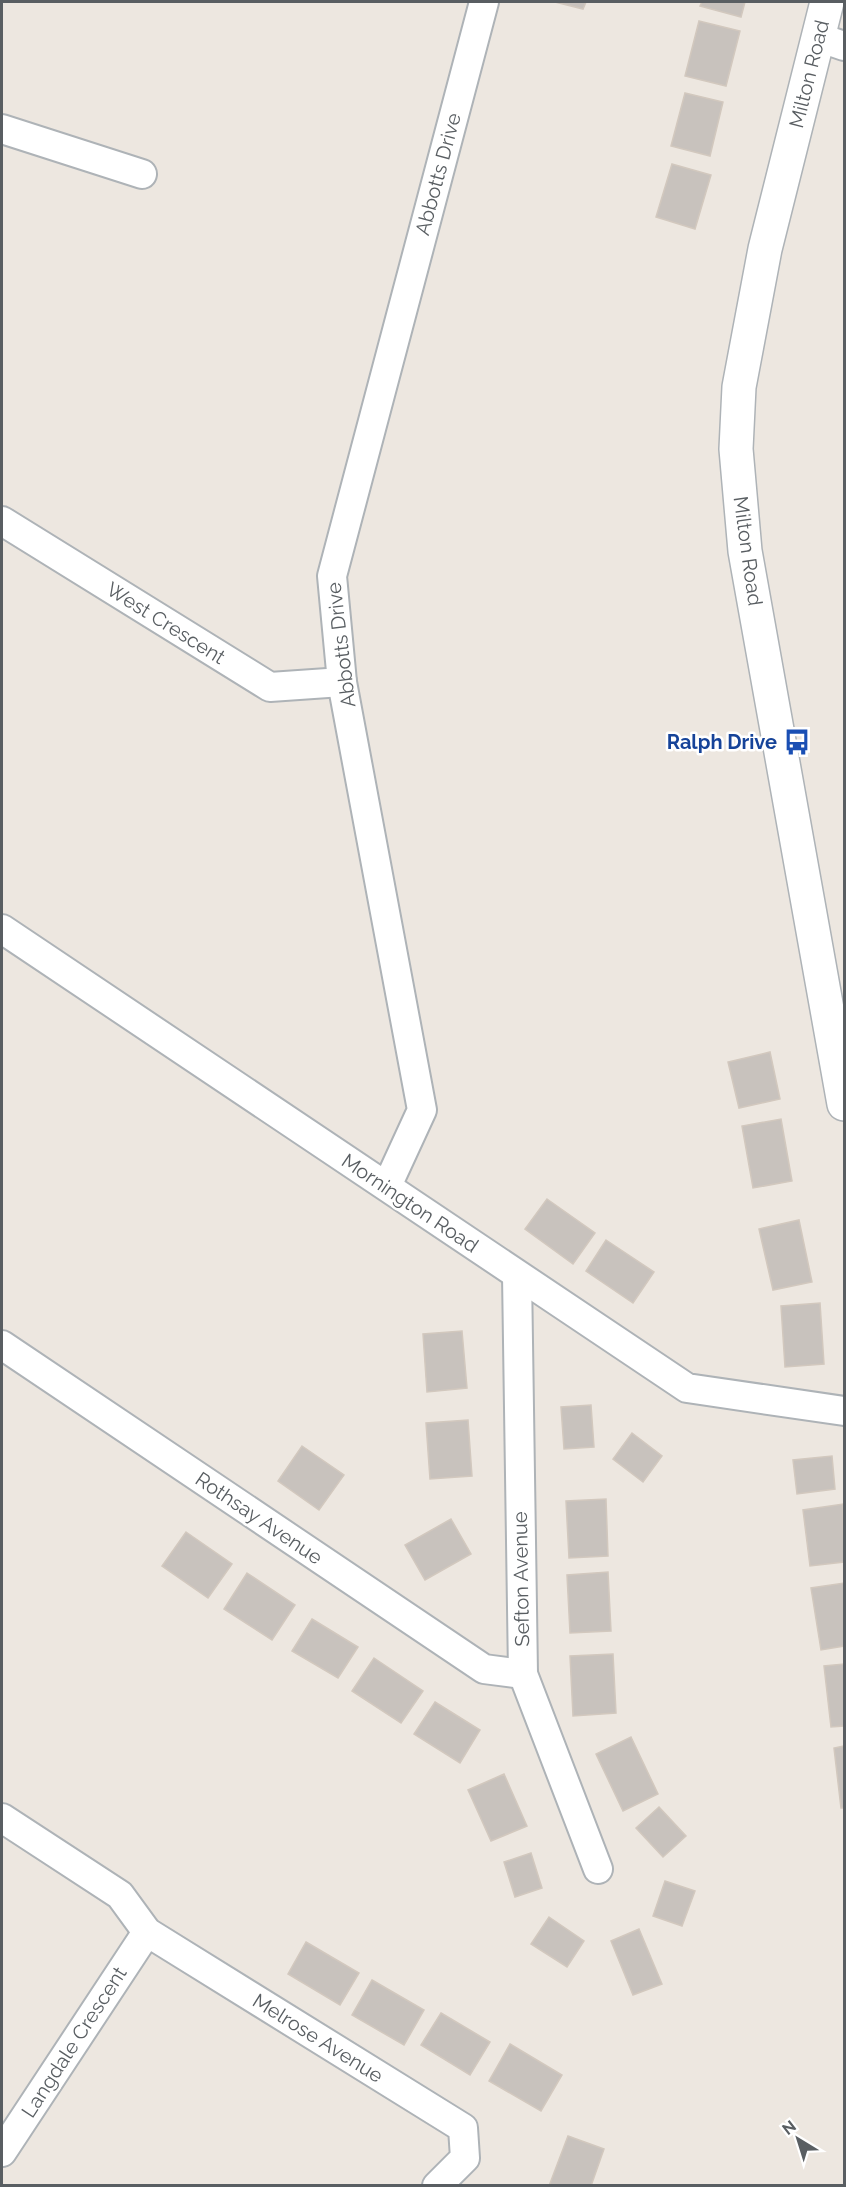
<svg xmlns="http://www.w3.org/2000/svg" width="846" height="2187" font-family="Raleway,sans-serif">
  <style>
    .building { fill: #c8c2bd; stroke: #d2c8be; stroke-width: 1.5 }
    .lines { fill: none; stroke-linecap: round; stroke-linejoin: round }
    .minor-casing { stroke: #aeb3b7; stroke-width: 32 }
    .tertiary-casing { stroke: #aeb3b7; stroke-width: 36 }
    .minor { stroke: #fff; stroke-width: 28 }
    .tertiary { stroke: #fff; stroke-width: 33 }
    .labels { text-anchor: middle; dominant-baseline: central; stroke-width: 5; stroke-linejoin: round; paint-order: stroke }
    .street-label { font-size: 20px; fill: #595e62; stroke: #fff }
    .transit-label { font-size: 20px; font-weight: bold; fill: #164399; stroke: #fff; text-anchor: end }
  </style>
  <rect width="100%" height="100%" fill="#ede7e0"/>
  <g class="building">
    <polygon points="555,2 586,2 583,9"/>
    <polygon points="702,2 745,2 741,17 700,6"/>
    <polygon points="699,21 740,31 726,86 685,76"/>
    <polygon points="685,93 723,102 710,156 671,146"/>
    <polygon points="672,164 711,175 695,229 656,217"/>
    <polygon points="770,1052 780,1099 739,1108 728,1062"/>
    <polygon points="781,1119 792,1181 753,1188 742,1126"/>
    <polygon points="547,1199 595,1233 573,1264 525,1229"/>
    <polygon points="799,1220 812,1282 773,1290 759,1229"/>
    <polygon points="606,1240 654,1272 633,1303 586,1271"/>
    <polygon points="820,1303 824,1364 785,1367 781,1306"/>
    <polygon points="462,1331 467,1388 427,1392 423,1334"/>
    <polygon points="591,1405 594,1447 564,1449 561,1407"/>
    <polygon points="468,1420 472,1476 430,1479 426,1423"/>
    <polygon points="632,1433 662,1456 643,1482 613,1459"/>
    <polygon points="302,1446 344,1475 319,1510 278,1481"/>
    <polygon points="832,1456 835,1489 797,1494 793,1460"/>
    <polygon points="606,1499 608,1556 569,1558 566,1501"/>
    <polygon points="843,1504 844,1562 810,1566 803,1510"/>
    <polygon points="451,1519 471,1554 425,1580 405,1545"/>
    <polygon points="186,1532 232,1564 208,1598 162,1566"/>
    <polygon points="608,1572 611,1631 570,1633 567,1575"/>
    <polygon points="247,1573 295,1605 272,1640 224,1609"/>
    <polygon points="844,1583 844,1646 821,1650 811,1588"/>
    <polygon points="312,1619 358,1647 338,1678 292,1651"/>
    <polygon points="613,1654 616,1713 573,1716 570,1656"/>
    <polygon points="374,1658 423,1691 401,1723 352,1691"/>
    <polygon points="844,1664 844,1726 831,1727 824,1666"/>
    <polygon points="435,1702 480,1730 460,1763 414,1734"/>
    <polygon points="631,1737 658,1794 623,1811 596,1754"/>
    <polygon points="844,1746 844,1808 841,1808 834,1748"/>
    <polygon points="504,1774 527,1826 491,1841 468,1790"/>
    <polygon points="659,1807 686,1836 663,1857 636,1828"/>
    <polygon points="531,1853 542,1888 515,1897 504,1862"/>
    <polygon points="665,1881 695,1891 682,1926 653,1916"/>
    <polygon points="549,1917 584,1941 567,1967 531,1944"/>
    <polygon points="639,1929 662,1984 633,1995 611,1941"/>
    <polygon points="306,1942 359,1973 340,2005 288,1974"/>
    <polygon points="372,1980 424,2010 404,2045 352,2015"/>
    <polygon points="441,2013 490,2042 470,2075 421,2045"/>
    <polygon points="510,2044 562,2075 541,2111 489,2081"/>
    <polygon points="568,2136 604,2149 591,2186 549,2186"/>
  </g>
  <g class="lines">
    <g class="minor-casing">
      <g id="minor">
        <polyline points="818,37 844,46"/>
        <polyline points="2,129 142,174"/>
        <polyline points="2,521 270,687 342,682"/>
        <polyline points="2,929 687,1388 844,1411"/>
        <polyline points="387,1186 422,1110 342,682 332,576 484,2"/>
        <polyline points="517,1275 523,1674 598,1869"/>
        <polyline points="2,1345 484,1669 523,1674"/>
        <polyline points="2,1818 120,1895 147,1932 463,2128 465,2158 437,2186"/>
        <polyline points="2,2152 147,1932"/>
      </g>
    </g>
    <g class="tertiary-casing">
      <polyline id="tertiary" points="827,2 765,249 739,387 736,449 745,551 844,1104"/>
    </g>
    <use href="#minor" class="minor"/>
    <use href="#tertiary" class="tertiary"/>
  </g>
  <defs>
    <g id="bus-bare" transform="scale(2.07)"><path d="M-5-6H5V4H4V6H2V4H-2V6H-4V4H-5ZM-3.5-4V0h7V-4ZM-3.5 1.2v1.5H-2V1.2ZM2 1.2v1.5H3.5V1.2Z" fill="#1a4fb4" stroke="#fff" stroke-width="2.5" paint-order="stroke"/></g>
  </defs>
  <g fill-rule="evenodd">
    <use href="#bus-bare" x="797" y="742"/>
  </g>
  <g class="labels">
    <g class="street-label">
      <text transform="translate(809 74) rotate(-76)">Milton Road</text>
      <text transform="translate(438 174) rotate(-75)">Abbotts Drive</text>
      <text transform="translate(748 551) rotate(82)">Milton Road</text>
      <text transform="translate(166 623) rotate(32)">West Crescent</text>
      <text transform="translate(341 645) rotate(-97)">Abbotts Drive</text>
      <text transform="translate(410 1203) rotate(34)">Mornington Road</text>
      <text transform="translate(259 1518) rotate(34)">Rothsay Avenue</text>
      <text transform="translate(521 1579) rotate(-91)">Sefton Avenue</text>
      <text transform="translate(318 2038) rotate(32)">Melrose Avenue</text>
      <text transform="translate(74 2042) rotate(-57)">Langdale Crescent</text>
    </g>
    <g class="transit-label">
      <text x="777" y="742">Ralph Drive</text>
    </g>
  </g>
  <rect width="846" height="2187" fill="none" stroke="#595e62" stroke-width="6"/>
  <g transform="translate(798 2139) rotate(322)" stroke="#ffffff" stroke-width="4.5" paint-order="stroke">
  <path d="M0-4.5L10 22L0 15L-10 22Z" fill="#595e62"/>
  <text y="-9" font-size="16" font-weight="bold" text-anchor="middle" fill="#595e62">N</text>
  </g>
</svg>
